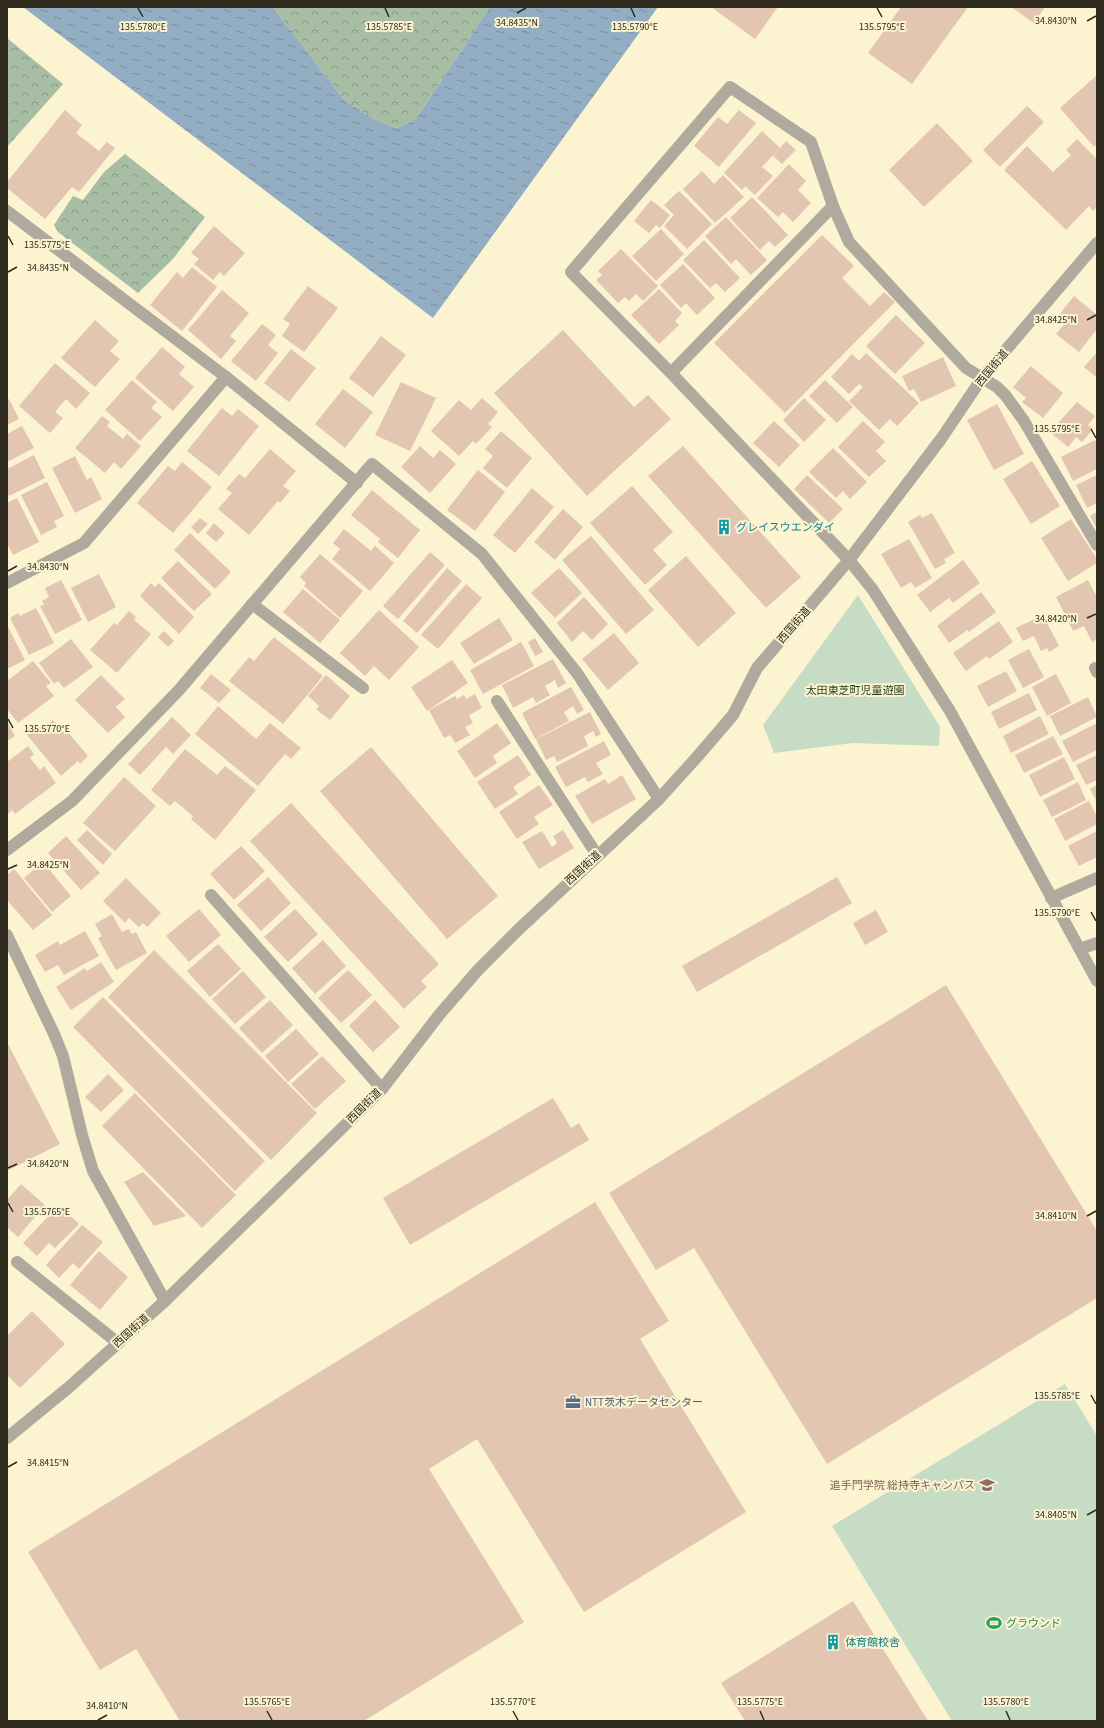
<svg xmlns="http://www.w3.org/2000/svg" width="1104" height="1728" font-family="'Source Sans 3','Noto Sans JP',sans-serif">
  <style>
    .green { fill: #c7dcc4 }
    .forest { fill: url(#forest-crowns) }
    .water { fill: url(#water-ripples) }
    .building { fill: #e2c6b1 }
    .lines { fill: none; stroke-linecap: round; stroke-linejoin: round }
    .lane { stroke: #afaa9d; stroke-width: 12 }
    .street { stroke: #afaa9d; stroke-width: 12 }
    .ticks { fill: none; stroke: #2e2a1e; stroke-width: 1.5 }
    .labels { text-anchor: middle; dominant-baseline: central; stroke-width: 4; stroke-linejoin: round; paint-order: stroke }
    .street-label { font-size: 11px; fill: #2e2a1e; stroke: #fcf3d1 }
    .culture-label { font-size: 11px; fill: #0d838f; stroke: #fcf3d1; text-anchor: start }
    .park-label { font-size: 11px; fill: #22431e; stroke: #fcf3d1 }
    .service-label { font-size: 11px; fill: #4e5e75; stroke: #fcf3d1; text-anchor: start }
    .education-label { font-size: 11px; fill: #785e54; stroke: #fcf3d1; text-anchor: end }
    .leisure-label { font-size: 11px; fill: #27864d; stroke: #fcf3d1; text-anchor: start }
    .ticks-label { font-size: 10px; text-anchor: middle; fill: #2e2a1e; stroke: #fcf3d1; stroke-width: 4; stroke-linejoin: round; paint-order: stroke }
  </style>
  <defs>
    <pattern id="forest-crowns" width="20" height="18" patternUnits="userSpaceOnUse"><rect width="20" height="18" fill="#a7bda4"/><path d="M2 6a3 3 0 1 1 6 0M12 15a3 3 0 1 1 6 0" fill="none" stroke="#889a85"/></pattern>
    <pattern id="water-ripples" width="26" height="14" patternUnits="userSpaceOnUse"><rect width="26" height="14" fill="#93adc2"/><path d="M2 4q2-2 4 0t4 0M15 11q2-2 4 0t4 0" fill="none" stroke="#788d9d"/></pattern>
  </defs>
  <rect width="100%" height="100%" fill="#fcf3d1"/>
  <g class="green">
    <polygon points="858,595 940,727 939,746 853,743 774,753 763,725"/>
    <polygon points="1065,1384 1097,1436 1097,1721 952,1721 832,1526"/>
  </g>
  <g class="forest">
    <polygon points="273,7 490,7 416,119 397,128 379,122 345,101"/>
    <polygon points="7,38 63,84 7,147"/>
    <polygon points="125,154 205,217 173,259 138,293 58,232 54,225 73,196 83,200 104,172"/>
  </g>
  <polygon class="water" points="23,7 273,7 345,101 379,122 397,128 416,119 490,7 658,7 433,318"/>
  <g class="building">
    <polygon points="711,7 778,7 755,39"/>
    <polygon points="901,7 968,7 912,84 868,53"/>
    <polygon points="1011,7 1045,7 1034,23"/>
    <polygon points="1097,75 1097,144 1094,147 1060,108"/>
    <polygon points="1027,106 1044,122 1000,167 983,150"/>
    <polygon points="65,110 82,125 76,133 99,151 107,142 115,148 79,192 72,187 45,219 7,188 7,182"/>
    <polygon points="739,110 756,123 719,167 694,146 718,117 727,124"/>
    <polygon points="937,123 973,161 924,207 889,170"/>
    <polygon points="762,131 780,148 762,167 773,176 755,195 745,186 742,190 724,173"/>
    <polygon points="1077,139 1097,159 1097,207 1093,211 1089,206 1066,230 1004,170 1027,146 1053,172 1071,155 1066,150"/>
    <polygon points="786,141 796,150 782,164 773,156"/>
    <polygon points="789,164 806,181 798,190 811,203 793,222 783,212 778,217 757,198"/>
    <polygon points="702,171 714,184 723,175 744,197 715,223 683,189"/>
    <polygon points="679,191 712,224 687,249 664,226 674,215 664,205"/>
    <polygon points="752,197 788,235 775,247 769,241 760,250 730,218"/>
    <polygon points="651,200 670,215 660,228 656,225 649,233 634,221"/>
    <polygon points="726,217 767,260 751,275 736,259 731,264 705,236"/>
    <polygon points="214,226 245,253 224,276 220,272 213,280 194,264 199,259 191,253"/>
    <polygon points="661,229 684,254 656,281 632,256"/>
    <polygon points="822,235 854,266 842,278 870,306 884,292 895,302 785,413 714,343"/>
    <polygon points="704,240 740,278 725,292 716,283 710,288 683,260"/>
    <polygon points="621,249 658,286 643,301 636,294 629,301 625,297 618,303 596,280 602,275 598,271"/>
    <polygon points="683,264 715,298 697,315 686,303 681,308 660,285"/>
    <polygon points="192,267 217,287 182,331 150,305 177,272 183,278"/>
    <polygon points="308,286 338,308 304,352 282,336 290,324 283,319"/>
    <polygon points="659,289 682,313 675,321 679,325 659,344 631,315"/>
    <polygon points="222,290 249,313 230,336 236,341 221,359 188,330"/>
    <polygon points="1074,296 1097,315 1097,329 1079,352 1056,334 1066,322 1058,316"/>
    <polygon points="896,315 925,343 895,374 866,346"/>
    <polygon points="95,320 119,341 110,351 120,359 95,387 61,358"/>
    <polygon points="262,324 276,335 268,345 278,353 256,381 231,361"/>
    <polygon points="563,330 634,407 648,395 671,419 587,496 494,393"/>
    <polygon points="381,336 406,355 373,397 349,378"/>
    <polygon points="162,347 185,367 179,374 194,387 173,411 135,378"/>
    <polygon points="291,349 316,368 289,402 264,383"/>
    <polygon points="1097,352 1097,378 1084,367"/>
    <polygon points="866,353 919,403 897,426 890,419 879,430 849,401 863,387 859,384 849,394 831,377 852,354 859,361"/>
    <polygon points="943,357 956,386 921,402 914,389 909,391 902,376"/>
    <polygon points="55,363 90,393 76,409 66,399 55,412 63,418 50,433 19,406"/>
    <polygon points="1031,366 1063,393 1043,418 1022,402 1026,398 1013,387"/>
    <polygon points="132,380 157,402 151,408 162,417 140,441 105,410"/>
    <polygon points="825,380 853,407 837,423 809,396"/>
    <polygon points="401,382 436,398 410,451 375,435"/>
    <polygon points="343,389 373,412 345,448 315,424"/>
    <polygon points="482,398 498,412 488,424 492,427 476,444 473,441 459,456 431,431 459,400 471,410"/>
    <polygon points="804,398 826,420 804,442 783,420"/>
    <polygon points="9,399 19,419 7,425 7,400"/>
    <polygon points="1077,402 1095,416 1088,425 1093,429 1082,442 1076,437 1068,447 1050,432"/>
    <polygon points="997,404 1024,454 994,470 967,420"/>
    <polygon points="222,408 232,416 238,409 259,426 219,476 187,451"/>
    <polygon points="102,416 110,422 107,426 123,439 127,434 141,446 121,469 114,462 105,473 75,448"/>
    <polygon points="774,421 800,445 779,467 753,443"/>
    <polygon points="863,421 885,442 876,451 886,461 869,477 838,447"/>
    <polygon points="22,426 34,448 7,462 7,434"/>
    <polygon points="501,431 532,458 507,488 483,468 493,456 485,449"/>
    <polygon points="1095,440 1097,444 1097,469 1073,481 1061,457"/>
    <polygon points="420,446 433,458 440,450 456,464 430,493 401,467"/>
    <polygon points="683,446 801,577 766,608 648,476"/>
    <polygon points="833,448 867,482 850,499 843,491 836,498 809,472"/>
    <polygon points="270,449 296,471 283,486 290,491 280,503 278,501 249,535 218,509 232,493 226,489 239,474 245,478"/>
    <polygon points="34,455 45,478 9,496 7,492 7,469"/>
    <polygon points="75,456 87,480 91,477 102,499 75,513 52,468"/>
    <polygon points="1032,461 1060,506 1031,524 1003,479"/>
    <polygon points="182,462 212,487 173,533 137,503 168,466 175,471"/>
    <polygon points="478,470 505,492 475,531 447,510"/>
    <polygon points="807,475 843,509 829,523 794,489"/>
    <polygon points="1097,475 1097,503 1087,508 1076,485"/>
    <polygon points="47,482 64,516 54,521 57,527 41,535 21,495"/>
    <polygon points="632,486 673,532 653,550 667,565 645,585 590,523"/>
    <polygon points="532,488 554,507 515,553 493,535"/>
    <polygon points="372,490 420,530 398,558 378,542 380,539 351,515"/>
    <polygon points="17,498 39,542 13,555 7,544 7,503"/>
    <polygon points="563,509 583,527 555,560 534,542"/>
    <polygon points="1097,512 1097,529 1090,516"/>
    <polygon points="932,513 955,553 944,559 946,563 935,569 908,522 920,515 922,518"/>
    <polygon points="200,518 208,524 198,534 191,527"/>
    <polygon points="1071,519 1097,559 1097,563 1068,581 1041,538"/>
    <polygon points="214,523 225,533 216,542 206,533"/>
    <polygon points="344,529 371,551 375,546 394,563 370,591 332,559 340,549 333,543"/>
    <polygon points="190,533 231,572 215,589 174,550"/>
    <polygon points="591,536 654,610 626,634 562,560"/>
    <polygon points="909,539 932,578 915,588 911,582 901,588 881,554"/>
    <polygon points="430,552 445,565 398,619 383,606"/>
    <polygon points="320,554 363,591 340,618 304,586 306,583 300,577"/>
    <polygon points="686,556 736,613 698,647 648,590"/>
    <polygon points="963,560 980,583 953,603 949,598 930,612 917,595"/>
    <polygon points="178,561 212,594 194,611 161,578"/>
    <polygon points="447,568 462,581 417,633 403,621"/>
    <polygon points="559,568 582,593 555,618 531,593"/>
    <polygon points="99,574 116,607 88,622 71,588"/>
    <polygon points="61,580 82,620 55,634 40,606 44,605 42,601 49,597 45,588"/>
    <polygon points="1088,580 1097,597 1097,639 1092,642 1084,626 1073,631 1056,597"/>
    <polygon points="151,583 155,587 159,583 194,617 179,634 140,596"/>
    <polygon points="466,584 482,598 438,649 421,635"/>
    <polygon points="303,589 340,620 320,643 283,612"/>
    <polygon points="981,592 996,612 969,632 967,630 949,643 937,626"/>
    <polygon points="584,597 608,624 592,640 583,631 572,642 557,623"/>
    <polygon points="36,608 54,643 29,655 10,618 18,613 20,616"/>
    <polygon points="379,610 419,647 389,680 374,666 365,676 340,653"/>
    <polygon points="129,611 136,617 134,620 151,634 117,673 90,650 114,623 117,625"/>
    <polygon points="1043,615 1059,646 1049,652 1047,648 1041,651 1034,636 1023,641 1016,628"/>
    <polygon points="499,618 513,640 474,664 460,643"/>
    <polygon points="999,621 1013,642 989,659 987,656 966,671 953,653"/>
    <polygon points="7,625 25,660 7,669"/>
    <polygon points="164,631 174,641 168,647 158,637"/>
    <polygon points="614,633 639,663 608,690 582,659"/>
    <polygon points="274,637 323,676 283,724 229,681 249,657 254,661"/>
    <polygon points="535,638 543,652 535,656 528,642"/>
    <polygon points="71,639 93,667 64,688 58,681 54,684 39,663"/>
    <polygon points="521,642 534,666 483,694 470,670"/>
    <polygon points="1029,649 1044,677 1023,688 1008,660"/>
    <polygon points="553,659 566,683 558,688 555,680 545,686 550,695 536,703 533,697 513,708 502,685"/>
    <polygon points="452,660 468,683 427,711 411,687"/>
    <polygon points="33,661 51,683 46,686 54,696 18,723 7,709 7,681"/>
    <polygon points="1006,671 1017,691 988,707 977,686"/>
    <polygon points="211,674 231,690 219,703 200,688"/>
    <polygon points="1056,674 1071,703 1047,716 1032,687"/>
    <polygon points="101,675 125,699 116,707 125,717 108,733 75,700"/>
    <polygon points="326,675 350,696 330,720 316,709 319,706 308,696"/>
    <polygon points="571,687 584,710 577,714 573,706 564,712 569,721 535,739 522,713"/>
    <polygon points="1029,693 1037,710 999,729 991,712"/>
    <polygon points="475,694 482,708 469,715 473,723 465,727 470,735 455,743 450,735 444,738 429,710 455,696 457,699 464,695 466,699"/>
    <polygon points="1088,697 1097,717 1060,736 1050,716"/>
    <polygon points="218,706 256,739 270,723 301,748 291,759 285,754 258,786 195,734"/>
    <polygon points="590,712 601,734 596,737 593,731 584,736 588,746 557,762 554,756 546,760 536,739"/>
    <polygon points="1040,716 1049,734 1011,753 1003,736"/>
    <polygon points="172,717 191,735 173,754 166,747 140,775 128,764"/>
    <polygon points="53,720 64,733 67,731 88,756 80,764 78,761 61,776 27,735 40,725 43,728"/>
    <polygon points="7,721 15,736 7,741"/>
    <polygon points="497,723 511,743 493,756 497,763 475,778 457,751"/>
    <polygon points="1097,723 1097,750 1073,762 1062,741"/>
    <polygon points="1053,736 1063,754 1024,773 1015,755"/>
    <polygon points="604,741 611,755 596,763 603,774 588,782 585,777 566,787 555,767"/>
    <polygon points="28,746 34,754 30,758 40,770 44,766 56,783 15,814 12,810 7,815 7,762"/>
    <polygon points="371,747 498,896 447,939 320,791"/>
    <polygon points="185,749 217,775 225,766 256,790 215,840 191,819 193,816 175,801 170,806 151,790"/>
    <polygon points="518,755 531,775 513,787 518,794 495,809 477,782"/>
    <polygon points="1097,755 1097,780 1086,785 1076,765"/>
    <polygon points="1064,757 1075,779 1040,797 1029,775"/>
    <polygon points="622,775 636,799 592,824 575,796 605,779 608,784"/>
    <polygon points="124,777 156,806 115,851 83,823"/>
    <polygon points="1078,782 1086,800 1052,817 1043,800"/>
    <polygon points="539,785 553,805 534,817 539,824 517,839 499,812"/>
    <polygon points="1097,785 1097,802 1090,789"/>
    <polygon points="1089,801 1097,817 1097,824 1065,841 1054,819"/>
    <polygon points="291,803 439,964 421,981 427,987 404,1009 250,841"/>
    <polygon points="87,830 112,854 103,865 77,840"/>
    <polygon points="563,830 574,848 539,869 522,842 542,831 552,847 557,843 553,836"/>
    <polygon points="1097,831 1097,857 1079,866 1068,846"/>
    <polygon points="66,836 100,873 81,890 48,853"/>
    <polygon points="241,846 265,871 234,900 210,874"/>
    <polygon points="43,862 71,896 52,912 24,878"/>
    <polygon points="14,869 52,915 33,930 7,900 7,875"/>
    <polygon points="268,877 291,903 261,931 237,905"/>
    <polygon points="837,877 852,903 697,992 682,966"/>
    <polygon points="126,878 161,913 147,927 143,923 139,927 129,918 125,923 103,901"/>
    <polygon points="199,909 221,935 189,962 166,936"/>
    <polygon points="295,909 318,934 288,962 264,937"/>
    <polygon points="876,910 888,932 865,945 853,923"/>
    <polygon points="112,914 122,932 129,929 132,934 136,932 147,953 116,970 98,938 102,936 95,924"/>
    <polygon points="85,931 99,956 64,975 58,965 45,972 35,955 58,941 60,945"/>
    <polygon points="323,940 346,966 315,994 292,968"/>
    <polygon points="218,944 241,969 210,997 187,971"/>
    <polygon points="154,950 317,1113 271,1160 108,997"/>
    <polygon points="101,962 114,982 71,1010 56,987 85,968 87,971"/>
    <polygon points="348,970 372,995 341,1023 318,998"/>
    <polygon points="243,971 266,997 235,1024 212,999"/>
    <polygon points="946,985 1097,1231 1097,1298 827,1464 694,1248 656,1270 609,1193"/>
    <polygon points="103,997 265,1161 235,1191 73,1027"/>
    <polygon points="270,1000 293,1025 262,1053 239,1028"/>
    <polygon points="375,1000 400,1027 373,1052 349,1026"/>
    <polygon points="296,1029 319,1054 288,1082 265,1056"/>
    <polygon points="7,1042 60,1144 7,1171"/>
    <polygon points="322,1056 346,1081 315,1109 291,1084"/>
    <polygon points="108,1074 124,1090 101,1112 85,1097"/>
    <polygon points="135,1093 236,1195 202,1228 102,1126"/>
    <polygon points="553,1098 571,1128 579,1123 589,1140 410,1245 383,1198"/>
    <polygon points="143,1172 186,1216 154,1226 124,1182"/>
    <polygon points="21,1184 45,1205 18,1237 7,1227 7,1200"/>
    <polygon points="595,1202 669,1321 640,1339 746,1512 584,1612 477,1439 429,1469 524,1622 364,1721 180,1721 136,1649 100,1670 28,1552"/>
    <polygon points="59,1205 79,1224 55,1248 49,1243 37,1256 23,1243"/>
    <polygon points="82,1225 103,1242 79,1269 73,1263 59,1278 46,1265"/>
    <polygon points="99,1251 128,1277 100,1310 70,1285"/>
    <polygon points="32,1311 65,1344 20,1388 7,1375 7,1336"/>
    <polygon points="853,1601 928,1721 745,1721 721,1683"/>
  </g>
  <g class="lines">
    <polyline class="lane" points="17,1262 118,1343"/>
    <g class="street">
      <polyline points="7,211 226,377 357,483"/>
      <polyline points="671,373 833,206"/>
      <polyline points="1097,545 1024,421 1006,396 997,387 966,368 849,242 833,206 811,142 730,87 571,272 671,373 849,560 873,590 950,711 1097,981"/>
      <polyline points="7,583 84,543 226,377"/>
      <polyline points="252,604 363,688"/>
      <polyline points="1095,668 1097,672"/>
      <polyline points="497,701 597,855"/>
      <polyline points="7,850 72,801 179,690 372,464 482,554 577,673 659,799"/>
      <polyline points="211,895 382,1089"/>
      <polyline points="1051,898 1097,878"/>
      <polyline points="7,935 54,1034 63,1056 82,1135 93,1171 165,1301"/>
      <polyline points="1080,949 1097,943"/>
      <polyline points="7,1438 68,1388 165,1301 382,1089 439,1015 478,970 519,929 659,799 697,757 733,715 757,668 849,560 941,439 982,378 1097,243"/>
    </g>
  </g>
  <path class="ticks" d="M138,8L143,17M385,8L389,17M631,8L635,17M877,8L882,17M517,13L526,8M1087,21L1096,16M8,236L13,245M8,272L17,267M1087,320L1096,315M1091,429L1096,438M8,571L17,566M1087,618L1096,614M8,719L13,728M8,869L17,865M1091,912L1096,921M8,1168L17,1164M8,1203L13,1212M1087,1216L1096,1211M1091,1395L1096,1404M8,1467L17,1462M1087,1515L1096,1510M267,1711L272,1720M513,1711L518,1720M760,1711L764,1720M1006,1711L1010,1720M98,1720L107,1715"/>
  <defs>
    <g id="building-bare" transform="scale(1.2)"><path d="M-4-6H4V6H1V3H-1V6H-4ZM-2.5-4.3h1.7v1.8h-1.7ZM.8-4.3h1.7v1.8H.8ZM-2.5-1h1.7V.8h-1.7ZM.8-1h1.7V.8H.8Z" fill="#0f9aa8" stroke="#fcf3d1" stroke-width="2.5" paint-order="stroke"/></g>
    <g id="office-bare" transform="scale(1.2)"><path d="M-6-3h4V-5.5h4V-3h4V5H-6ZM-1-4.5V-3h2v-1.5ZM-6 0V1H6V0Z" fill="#5c6f8a" stroke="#fcf3d1" stroke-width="2.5" paint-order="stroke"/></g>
    <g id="university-bare" transform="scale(1.2)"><path d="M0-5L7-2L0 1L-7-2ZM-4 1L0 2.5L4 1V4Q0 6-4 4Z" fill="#8d6e63" stroke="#fcf3d1" stroke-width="2.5" paint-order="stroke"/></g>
    <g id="stadium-bare" transform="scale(1.2)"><path d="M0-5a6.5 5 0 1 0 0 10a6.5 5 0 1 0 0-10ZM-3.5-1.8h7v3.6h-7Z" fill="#2e9e5b" stroke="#fcf3d1" stroke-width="2.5" paint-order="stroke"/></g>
  </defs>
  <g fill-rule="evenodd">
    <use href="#building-bare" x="724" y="527"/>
    <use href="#office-bare" x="573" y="1402"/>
    <use href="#university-bare" x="987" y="1485"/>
    <use href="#stadium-bare" x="994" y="1623"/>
    <use href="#building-bare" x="833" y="1642"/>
  </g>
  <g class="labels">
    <g class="street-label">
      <text transform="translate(992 368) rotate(-51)">西国街道</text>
      <text transform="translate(794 625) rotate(-49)">西国街道</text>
      <text transform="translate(583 868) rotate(-43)">西国街道</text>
      <text transform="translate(364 1106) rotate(-45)">西国街道</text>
      <text transform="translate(131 1331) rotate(-42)">西国街道</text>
    </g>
    <g class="culture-label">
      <text x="736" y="527">グレイスウエンダイ</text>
      <text x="845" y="1642">体育館校舎</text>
    </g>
    <g class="park-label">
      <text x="855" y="690">太田東芝町児童遊園</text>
    </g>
    <g class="service-label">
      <text x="585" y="1402">NTT茨木データセンター</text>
    </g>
    <g class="education-label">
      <text x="975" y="1485">追手門学院 総持寺キャンパス</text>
    </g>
    <g class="leisure-label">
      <text x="1006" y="1623">グラウンド</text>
    </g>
  </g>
  <g class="ticks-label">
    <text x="1056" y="24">34.8430°N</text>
    <text x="517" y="26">34.8435°N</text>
    <text x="143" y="30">135.5780°E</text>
    <text x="389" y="30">135.5785°E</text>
    <text x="635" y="30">135.5790°E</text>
    <text x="882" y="30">135.5795°E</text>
    <text x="47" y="248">135.5775°E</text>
    <text x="48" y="271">34.8435°N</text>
    <text x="1056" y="323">34.8425°N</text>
    <text x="1057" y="432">135.5795°E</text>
    <text x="48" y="570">34.8430°N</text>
    <text x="1056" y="622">34.8420°N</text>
    <text x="47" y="732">135.5770°E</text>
    <text x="48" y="868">34.8425°N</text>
    <text x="1057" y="916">135.5790°E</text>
    <text x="48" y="1167">34.8420°N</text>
    <text x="47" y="1215">135.5765°E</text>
    <text x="1056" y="1219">34.8410°N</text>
    <text x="1057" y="1399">135.5785°E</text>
    <text x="48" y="1466">34.8415°N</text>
    <text x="1056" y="1518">34.8405°N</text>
    <text x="267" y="1705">135.5765°E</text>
    <text x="513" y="1705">135.5770°E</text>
    <text x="760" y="1705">135.5775°E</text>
    <text x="1006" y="1705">135.5780°E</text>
    <text x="107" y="1709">34.8410°N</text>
  </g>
  <rect width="1104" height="1728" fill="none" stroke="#2e2a1e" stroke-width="16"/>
</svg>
